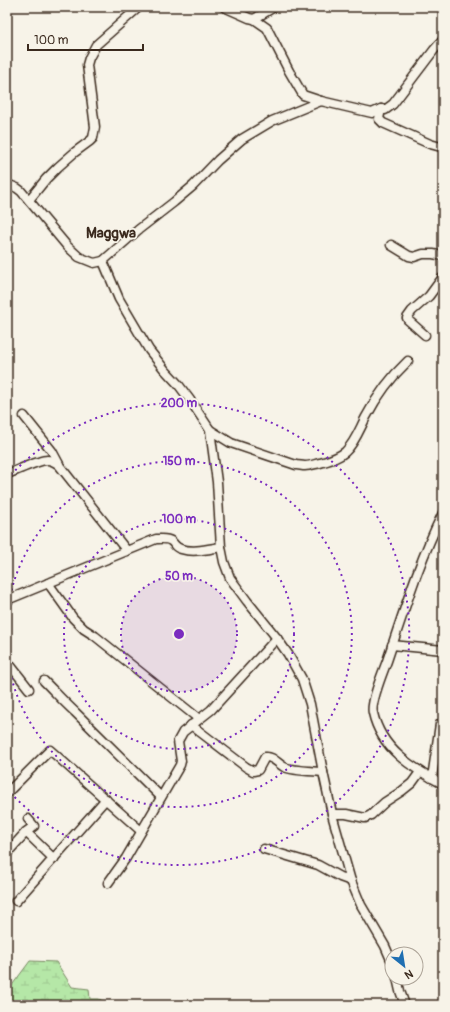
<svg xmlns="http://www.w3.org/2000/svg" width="450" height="1012" font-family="Pangolin,sans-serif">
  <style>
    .wetland { fill: url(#wetland-marsh); stroke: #788862 }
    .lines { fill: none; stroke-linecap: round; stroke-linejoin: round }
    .street-casing { stroke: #3b2a1e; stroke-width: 11 }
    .street { stroke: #f7f3e8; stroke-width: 8 }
    .ring { fill: none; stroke: #7b2cbf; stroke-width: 2; stroke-dasharray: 2 4 }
    .labels { text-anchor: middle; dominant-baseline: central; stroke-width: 3.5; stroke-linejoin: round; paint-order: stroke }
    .quarter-label { font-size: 15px; font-weight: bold; fill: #3b2a1e; stroke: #f7f3e8 }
    .centre { fill: #7b2cbf; stroke: #f7f3e8; stroke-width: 2 }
    .ring-label { font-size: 12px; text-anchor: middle; font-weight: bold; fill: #7b2cbf; stroke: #f7f3e8; stroke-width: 3.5; stroke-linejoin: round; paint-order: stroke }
  </style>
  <defs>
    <pattern id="wetland-marsh" width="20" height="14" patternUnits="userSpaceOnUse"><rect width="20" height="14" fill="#b5e7a7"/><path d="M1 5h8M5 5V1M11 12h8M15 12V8" fill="none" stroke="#9dc68f"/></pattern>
  </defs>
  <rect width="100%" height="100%" fill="#f7f3e8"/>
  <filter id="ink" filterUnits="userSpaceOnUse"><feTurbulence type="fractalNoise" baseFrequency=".025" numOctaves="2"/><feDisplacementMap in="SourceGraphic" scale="8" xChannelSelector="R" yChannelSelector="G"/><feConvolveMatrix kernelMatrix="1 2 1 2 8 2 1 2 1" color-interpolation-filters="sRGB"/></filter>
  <g filter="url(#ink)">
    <polygon class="wetland" points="30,961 56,962 72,987 89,989 90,999 99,999 106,1003 104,1005 7,1005 7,992"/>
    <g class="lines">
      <g class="street-casing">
        <g id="street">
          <polyline points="224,7 249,18 254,19 267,28 289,71 303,95 321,101"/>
          <polyline points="254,19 274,7"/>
          <polyline points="381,109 379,119 383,123 430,144 441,147"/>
          <polyline points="7,184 17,188 21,191 67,246 79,257 94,263 103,261 119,299 149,350 165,370 178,384 190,400 210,430 217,482 221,547 224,562 230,578 247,601 276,637 288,654 302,679 310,704 323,772 333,818 351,881 361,905 385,946 392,962"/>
          <polyline points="29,200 46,179 58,167 75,152 90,141 93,138 95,127 87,65 89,58 96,45 139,7"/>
          <polyline points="391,245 409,256 414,257 423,254 433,254 443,256"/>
          <polyline points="103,261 138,230 174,202 193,186 218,160 242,139 272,121 321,101 372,113 381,109 385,110 393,104 434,50 443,40"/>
          <polyline points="425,335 408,320 407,318 412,311 429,296 443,277"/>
          <polyline points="24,416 52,451 59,464"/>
          <path d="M210,430L231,443L296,465C299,465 302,466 305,466C310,466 315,464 320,463C330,460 338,458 345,452C355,443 360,428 366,417C377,396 391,377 408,361"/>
          <path d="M7,474C16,471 39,460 47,460C52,460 55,462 59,465L127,551"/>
          <path d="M443,513C419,561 404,611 387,661C383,672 370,703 373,713C381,749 412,768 443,784"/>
          <polyline points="48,583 73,618 84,629 95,636 199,719"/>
          <path d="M7,600L156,539C161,539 167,538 171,541C176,545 174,547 181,549C194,553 208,549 221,547"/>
          <polyline points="392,645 443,650"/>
          <polyline points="7,661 29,689"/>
          <path d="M44,681C54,691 64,702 75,712L161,797"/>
          <path d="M191,725L246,767L253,771L258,770L265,757C273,756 277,763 284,767C293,771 312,771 323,772"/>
          <polyline points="432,778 440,724"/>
          <polyline points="7,793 50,750 141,831"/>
          <polyline points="332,814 346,814 365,818 371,815 385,802 402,791 412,783 420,772"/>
          <polyline points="28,819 34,826 26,832 54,859"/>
          <polyline points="264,849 318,865 340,877 351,881"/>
          <polyline points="7,853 26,832"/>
          <polyline points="108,883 126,858 180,765 181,761 178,741 183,732 211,710 277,638"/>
          <polyline points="16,901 106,799"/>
          <polyline points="397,978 400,991 405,1005"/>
        </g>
      </g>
      <use href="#street" class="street"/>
    </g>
  </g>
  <circle cx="179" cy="634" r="58" fill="#7b2cbf" fill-opacity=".12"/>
  <g class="ring">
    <circle cx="179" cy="634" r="58"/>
    <circle cx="179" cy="634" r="115"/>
    <path d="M7 614A173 173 0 1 1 7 654"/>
    <path d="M7 479A231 231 0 1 1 7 789"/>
  </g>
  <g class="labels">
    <g class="quarter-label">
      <text x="111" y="233">Maggwa</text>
    </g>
  </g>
  <circle cx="179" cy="634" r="6" class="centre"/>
  <g class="ring-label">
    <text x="179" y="407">200 m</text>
    <text x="179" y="465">150 m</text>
    <text x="179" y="523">100 m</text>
    <text x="179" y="580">50 m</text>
  </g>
  <rect width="450" height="1012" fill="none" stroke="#f7f3e8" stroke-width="24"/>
  <rect x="12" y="12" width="426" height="988" fill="none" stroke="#3b2a1e" stroke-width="1.5" filter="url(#ink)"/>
  <g transform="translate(404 966) rotate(150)"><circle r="19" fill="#f7f3e8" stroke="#aca397"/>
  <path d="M0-3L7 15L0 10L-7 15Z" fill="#1f6fb2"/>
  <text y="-6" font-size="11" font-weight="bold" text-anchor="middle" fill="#3b2a1e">N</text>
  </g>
  <path d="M28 44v6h115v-6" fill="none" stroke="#3b2a1e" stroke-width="2"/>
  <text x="34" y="44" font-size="12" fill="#3b2a1e" stroke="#f7f3e8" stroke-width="3" paint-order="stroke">100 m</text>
</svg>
